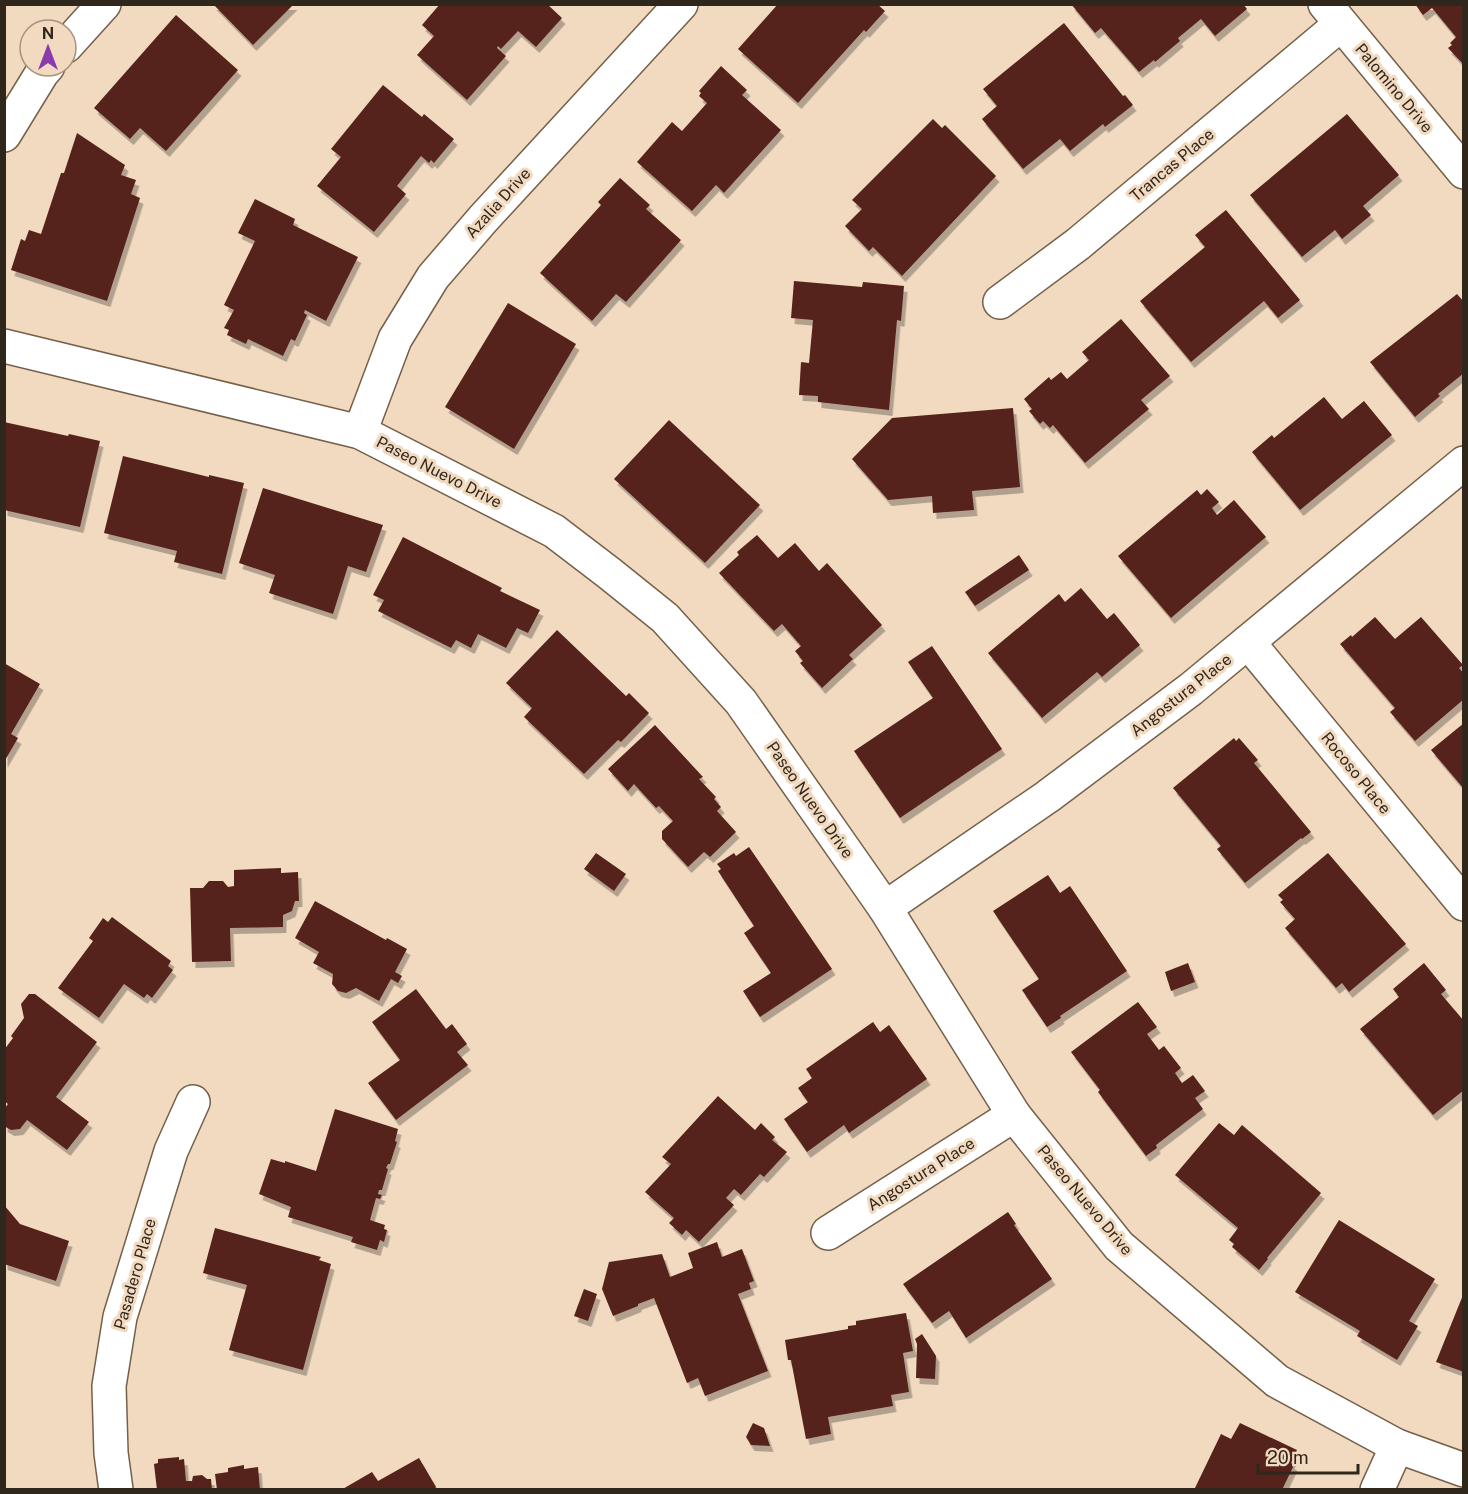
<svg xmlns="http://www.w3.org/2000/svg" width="1468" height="1494" font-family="'Public Sans',sans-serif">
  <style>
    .building { fill: #54231b; filter: url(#shadow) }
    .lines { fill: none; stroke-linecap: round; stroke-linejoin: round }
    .minor-casing { stroke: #75604a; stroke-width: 36 }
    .minor { stroke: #fff; stroke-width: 33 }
    .labels { text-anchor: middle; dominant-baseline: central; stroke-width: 6; stroke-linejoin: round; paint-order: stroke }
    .street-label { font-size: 16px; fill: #2f261c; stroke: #f2dac0 }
  </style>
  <defs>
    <filter id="shadow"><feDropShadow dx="3.5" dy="6" stdDeviation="0" flood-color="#0004"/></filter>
  </defs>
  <rect width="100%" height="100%" fill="#f2dac0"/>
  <g class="building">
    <polygon points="213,4 294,4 253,45"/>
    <polygon points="440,4 547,4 562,18 536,47 518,31 501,49 498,46 497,48 506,56 467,100 417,55 434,36 422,25"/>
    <polygon points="778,4 877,4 885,11 866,32 864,30 798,103 738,49"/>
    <polygon points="1071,4 1243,4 1247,9 1215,36 1201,19 1178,38 1180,41 1155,62 1154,60 1139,72 1101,28 1095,33"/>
    <polygon points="1415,4 1464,4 1464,65 1448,48 1452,45 1450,43 1456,37 1432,8 1423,15"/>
    <polygon points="176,15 238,70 166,151 140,128 130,139 94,108"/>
    <polygon points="1064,23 1123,96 1125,95 1133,105 1105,127 1103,124 1070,151 1060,139 1023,169 982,119 997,106 983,89"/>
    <polygon points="721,66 747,90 742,95 781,130 724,193 716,185 692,211 637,162 672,122 682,131 707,103 699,96 701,93 699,91"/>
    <polygon points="383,85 422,117 424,114 454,139 434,163 431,160 429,163 421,156 397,186 406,194 374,232 317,186 341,157 331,149"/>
    <polygon points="1347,114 1399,175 1363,206 1371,215 1342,239 1335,230 1302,257 1250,195"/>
    <polygon points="933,119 942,128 945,125 996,176 902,276 873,247 869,251 845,226 862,209 852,200"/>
    <polygon points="77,133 125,165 121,175 136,180 131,194 140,198 107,301 11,270 21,239 25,241 29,230 41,234 61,173 64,173"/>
    <polygon points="620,178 650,205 646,209 681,240 626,302 616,294 592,321 540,273 601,205 598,202"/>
    <polygon points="255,199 295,219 293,225 358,257 326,321 305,310 304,313 307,315 295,341 291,339 283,356 248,339 246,344 227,335 229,330 224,328 234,310 224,305 255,241 238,233"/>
    <polygon points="1226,210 1300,300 1278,318 1264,301 1191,362 1140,301 1205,247 1195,235"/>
    <polygon points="794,281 862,287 863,282 904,286 901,321 897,320 889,410 818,402 818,396 799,395 801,362 809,363 813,320 791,318"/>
    <polygon points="1457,294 1464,302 1464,373 1438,394 1440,396 1415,417 1370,362"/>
    <polygon points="508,303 576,344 514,449 445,407"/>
    <polygon points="1121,319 1170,376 1141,400 1149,409 1085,463 1053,425 1050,428 1043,421 1040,424 1029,411 1032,409 1024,399 1049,377 1051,380 1061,372 1067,379 1089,360 1082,352"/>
    <polygon points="1324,397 1342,419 1364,401 1392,435 1300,510 1252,452 1272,435 1274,438"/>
    <polygon points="1013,408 1020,487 972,491 974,510 933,513 932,496 888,500 852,459 892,418"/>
    <polygon points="669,420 760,505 705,563 614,479"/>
    <polygon points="4,422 68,436 69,434 100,441 80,527 4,510"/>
    <polygon points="123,456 209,477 209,475 244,483 222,574 174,562 177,551 104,533"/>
    <polygon points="263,488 383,525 366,572 348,566 333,614 269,593 275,575 239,563"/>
    <polygon points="1207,489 1219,502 1212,508 1217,515 1234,500 1266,537 1171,618 1118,556 1197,490 1201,495"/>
    <polygon points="757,535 778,558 795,543 819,571 827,563 882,625 849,655 853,659 822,688 800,663 803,661 795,651 801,646 782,624 774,631 719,573 739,555 737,552"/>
    <polygon points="403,537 502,588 500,591 540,610 528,633 517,628 506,648 478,634 471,648 456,640 451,648 378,611 384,600 373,595"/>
    <polygon points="1019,555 1029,570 975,606 965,592"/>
    <polygon points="1081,588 1107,619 1114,613 1140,645 1102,677 1097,672 1042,718 988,653 1059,594 1065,602"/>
    <polygon points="1375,617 1395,639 1421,617 1463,665 1459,668 1464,674 1464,699 1415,741 1390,712 1395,708 1340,644 1351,635 1352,637"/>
    <polygon points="557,630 626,696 629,693 649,713 621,742 618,740 584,774 524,717 532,708 506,683"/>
    <polygon points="932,646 1002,749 900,818 854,751 933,698 908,662"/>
    <polygon points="4,663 40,684 11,734 18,738 4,762"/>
    <polygon points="1464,723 1464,789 1431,750"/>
    <polygon points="655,725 703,777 699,779 716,797 714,799 721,807 717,811 736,832 710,857 704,852 688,867 662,839 662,831 673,821 659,806 656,808 634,784 628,791 608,769"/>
    <polygon points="1234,738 1236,741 1239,738 1258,760 1254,763 1311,832 1302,839 1301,838 1245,883 1217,849 1221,846 1173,788"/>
    <polygon points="749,847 832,969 760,1017 743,991 771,973 744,933 754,926 718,871 721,869 717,864 734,853 736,856"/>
    <polygon points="596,853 626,874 614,891 584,869"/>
    <polygon points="1328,853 1406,944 1349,992 1342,983 1336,988 1285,928 1295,919 1280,902 1283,900 1278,895"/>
    <polygon points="281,868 281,873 298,872 299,901 295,901 292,911 283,915 283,927 230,928 231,961 192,962 190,888 203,888 209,881 223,881 228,887 234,886 234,870"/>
    <polygon points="1048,875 1060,893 1070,886 1127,971 1060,1016 1061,1018 1047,1027 1022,990 1039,979 993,911"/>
    <polygon points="315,901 386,940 387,938 407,949 395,972 402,976 398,983 391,979 379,1001 356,988 346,993 338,991 332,984 333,974 313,963 319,952 295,938"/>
    <polygon points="112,917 171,961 168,966 173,970 152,998 147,994 144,998 124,984 99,1018 58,988 93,941 89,938 103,918 108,922"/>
    <polygon points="1188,963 1195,982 1171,991 1165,972"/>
    <polygon points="1424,963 1446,990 1441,994 1464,1021 1464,1090 1433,1115 1360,1029 1399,997 1393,989"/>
    <polygon points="416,989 446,1029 452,1024 467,1044 457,1052 468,1065 396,1120 368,1083 400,1060 372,1022"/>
    <polygon points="29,994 35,994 97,1042 56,1097 89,1122 67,1150 27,1120 20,1129 11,1130 4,1126 4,1109 8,1104 4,1101 4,1050 13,1038 11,1036 24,1018 21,1004"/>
    <polygon points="1138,1002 1157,1027 1147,1034 1159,1050 1164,1046 1181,1068 1175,1073 1182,1083 1193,1075 1205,1091 1195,1098 1203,1109 1156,1145 1157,1148 1146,1156 1098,1092 1100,1090 1071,1052"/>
    <polygon points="873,1022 880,1032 889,1025 927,1079 849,1133 844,1125 807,1152 784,1119 808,1102 798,1088 812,1078 806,1069"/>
    <polygon points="718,1096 755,1130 761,1123 775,1137 772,1140 787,1152 764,1177 760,1174 741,1195 734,1189 726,1198 734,1205 699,1242 686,1230 682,1235 669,1223 674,1218 645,1192 671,1164 662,1157"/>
    <polygon points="335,1109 398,1129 395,1141 397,1142 390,1164 388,1164 386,1168 388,1169 382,1190 379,1190 378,1194 382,1195 380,1199 376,1198 370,1220 385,1225 384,1229 387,1230 384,1242 380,1240 377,1250 351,1242 353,1237 288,1217 291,1207 259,1194 271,1159 285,1163 285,1161 316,1171"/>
    <polygon points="1219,1123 1234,1135 1242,1125 1321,1193 1267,1258 1268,1259 1259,1270 1232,1247 1234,1244 1229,1240 1238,1228 1175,1175"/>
    <polygon points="4,1205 20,1224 69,1241 56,1281 4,1264"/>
    <polygon points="1008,1212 1016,1224 1014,1225 1052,1279 966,1338 949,1311 932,1323 903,1284"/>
    <polygon points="1339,1220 1435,1279 1409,1321 1418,1326 1397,1360 1357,1336 1360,1331 1295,1292"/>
    <polygon points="215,1228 321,1257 319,1260 331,1264 303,1370 229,1350 247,1285 203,1273"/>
    <polygon points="717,1242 722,1257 742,1249 754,1281 749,1283 751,1289 738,1294 768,1371 705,1396 698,1378 687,1383 654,1298 638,1304 638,1306 613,1316 602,1289 609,1262 662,1254 670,1277 693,1268 688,1253"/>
    <polygon points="584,1289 597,1294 588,1321 574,1316"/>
    <polygon points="1463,1295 1464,1295 1464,1372 1436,1362"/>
    <polygon points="906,1313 913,1351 903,1353 909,1392 891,1395 893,1406 828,1417 831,1434 806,1439 791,1360 788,1360 785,1340 848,1329 848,1326 856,1325 856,1321"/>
    <polygon points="922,1334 936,1356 935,1379 916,1378 917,1344 915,1339"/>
    <polygon points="753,1423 764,1428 770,1446 751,1445 746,1437"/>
    <polygon points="1240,1423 1297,1450 1291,1463 1294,1465 1282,1490 1194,1490 1221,1434 1231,1439"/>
    <polygon points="179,1457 179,1460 184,1459 186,1481 192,1481 193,1476 202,1475 207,1479 211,1479 212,1490 157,1490 154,1464 158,1463 158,1459"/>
    <polygon points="419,1458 436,1487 434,1490 341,1490 372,1472 378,1481"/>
    <polygon points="244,1465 244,1469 258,1467 260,1490 217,1490 215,1474 228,1472 228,1468"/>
  </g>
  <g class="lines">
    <g class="minor-casing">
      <g id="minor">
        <polyline points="1325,4 1464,172"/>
        <polyline points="66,46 104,4"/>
        <polyline points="4,135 42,73 48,66"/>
        <polyline points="1000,302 1078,244 1341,24"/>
        <polyline points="4,346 360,432 554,531 609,573 665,618 741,702 885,908 1014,1115 1119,1246 1277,1381 1397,1446 1464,1470"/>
        <polyline points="360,432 395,339 433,277 483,219 681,4"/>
        <polyline points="1248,642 1464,904"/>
        <polyline points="885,908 1047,797 1191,689 1464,463"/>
        <polyline points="828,1233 1014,1115"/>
        <polyline points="116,1490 111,1453 109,1386 120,1317 171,1151 193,1102"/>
        <polyline points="1377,1490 1397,1446"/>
      </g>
    </g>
    <use href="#minor" class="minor"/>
  </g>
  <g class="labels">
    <g class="street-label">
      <text transform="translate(1394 88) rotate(50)">Palomino Drive</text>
      <text transform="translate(1172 165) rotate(-40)">Trancas Place</text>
      <text transform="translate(498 203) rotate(-48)">Azalia Drive</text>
      <text transform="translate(439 472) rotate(27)">Paseo Nuevo Drive</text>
      <text transform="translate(1181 695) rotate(-38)">Angostura Place</text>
      <text transform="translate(1356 773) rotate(51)">Rocoso Place</text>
      <text transform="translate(810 800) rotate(55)">Paseo Nuevo Drive</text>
      <text transform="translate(921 1174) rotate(-32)">Angostura Place</text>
      <text transform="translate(1085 1200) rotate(50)">Paseo Nuevo Drive</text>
      <text transform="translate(135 1274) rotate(-74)">Pasadero Place</text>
    </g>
  </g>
  <rect width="1468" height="1494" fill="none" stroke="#2f261c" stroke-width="12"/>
  <g transform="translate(48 48)"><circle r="28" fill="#f2dac0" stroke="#a4927e" stroke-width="1.5"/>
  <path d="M0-4.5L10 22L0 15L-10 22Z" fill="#893bac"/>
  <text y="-9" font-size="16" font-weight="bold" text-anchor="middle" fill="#2f261c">N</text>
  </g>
  <path d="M1258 1464v9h100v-9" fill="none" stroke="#2f261c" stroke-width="3"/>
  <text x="1267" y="1464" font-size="18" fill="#2f261c" stroke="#f2dac0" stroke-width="4.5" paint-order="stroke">20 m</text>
</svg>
